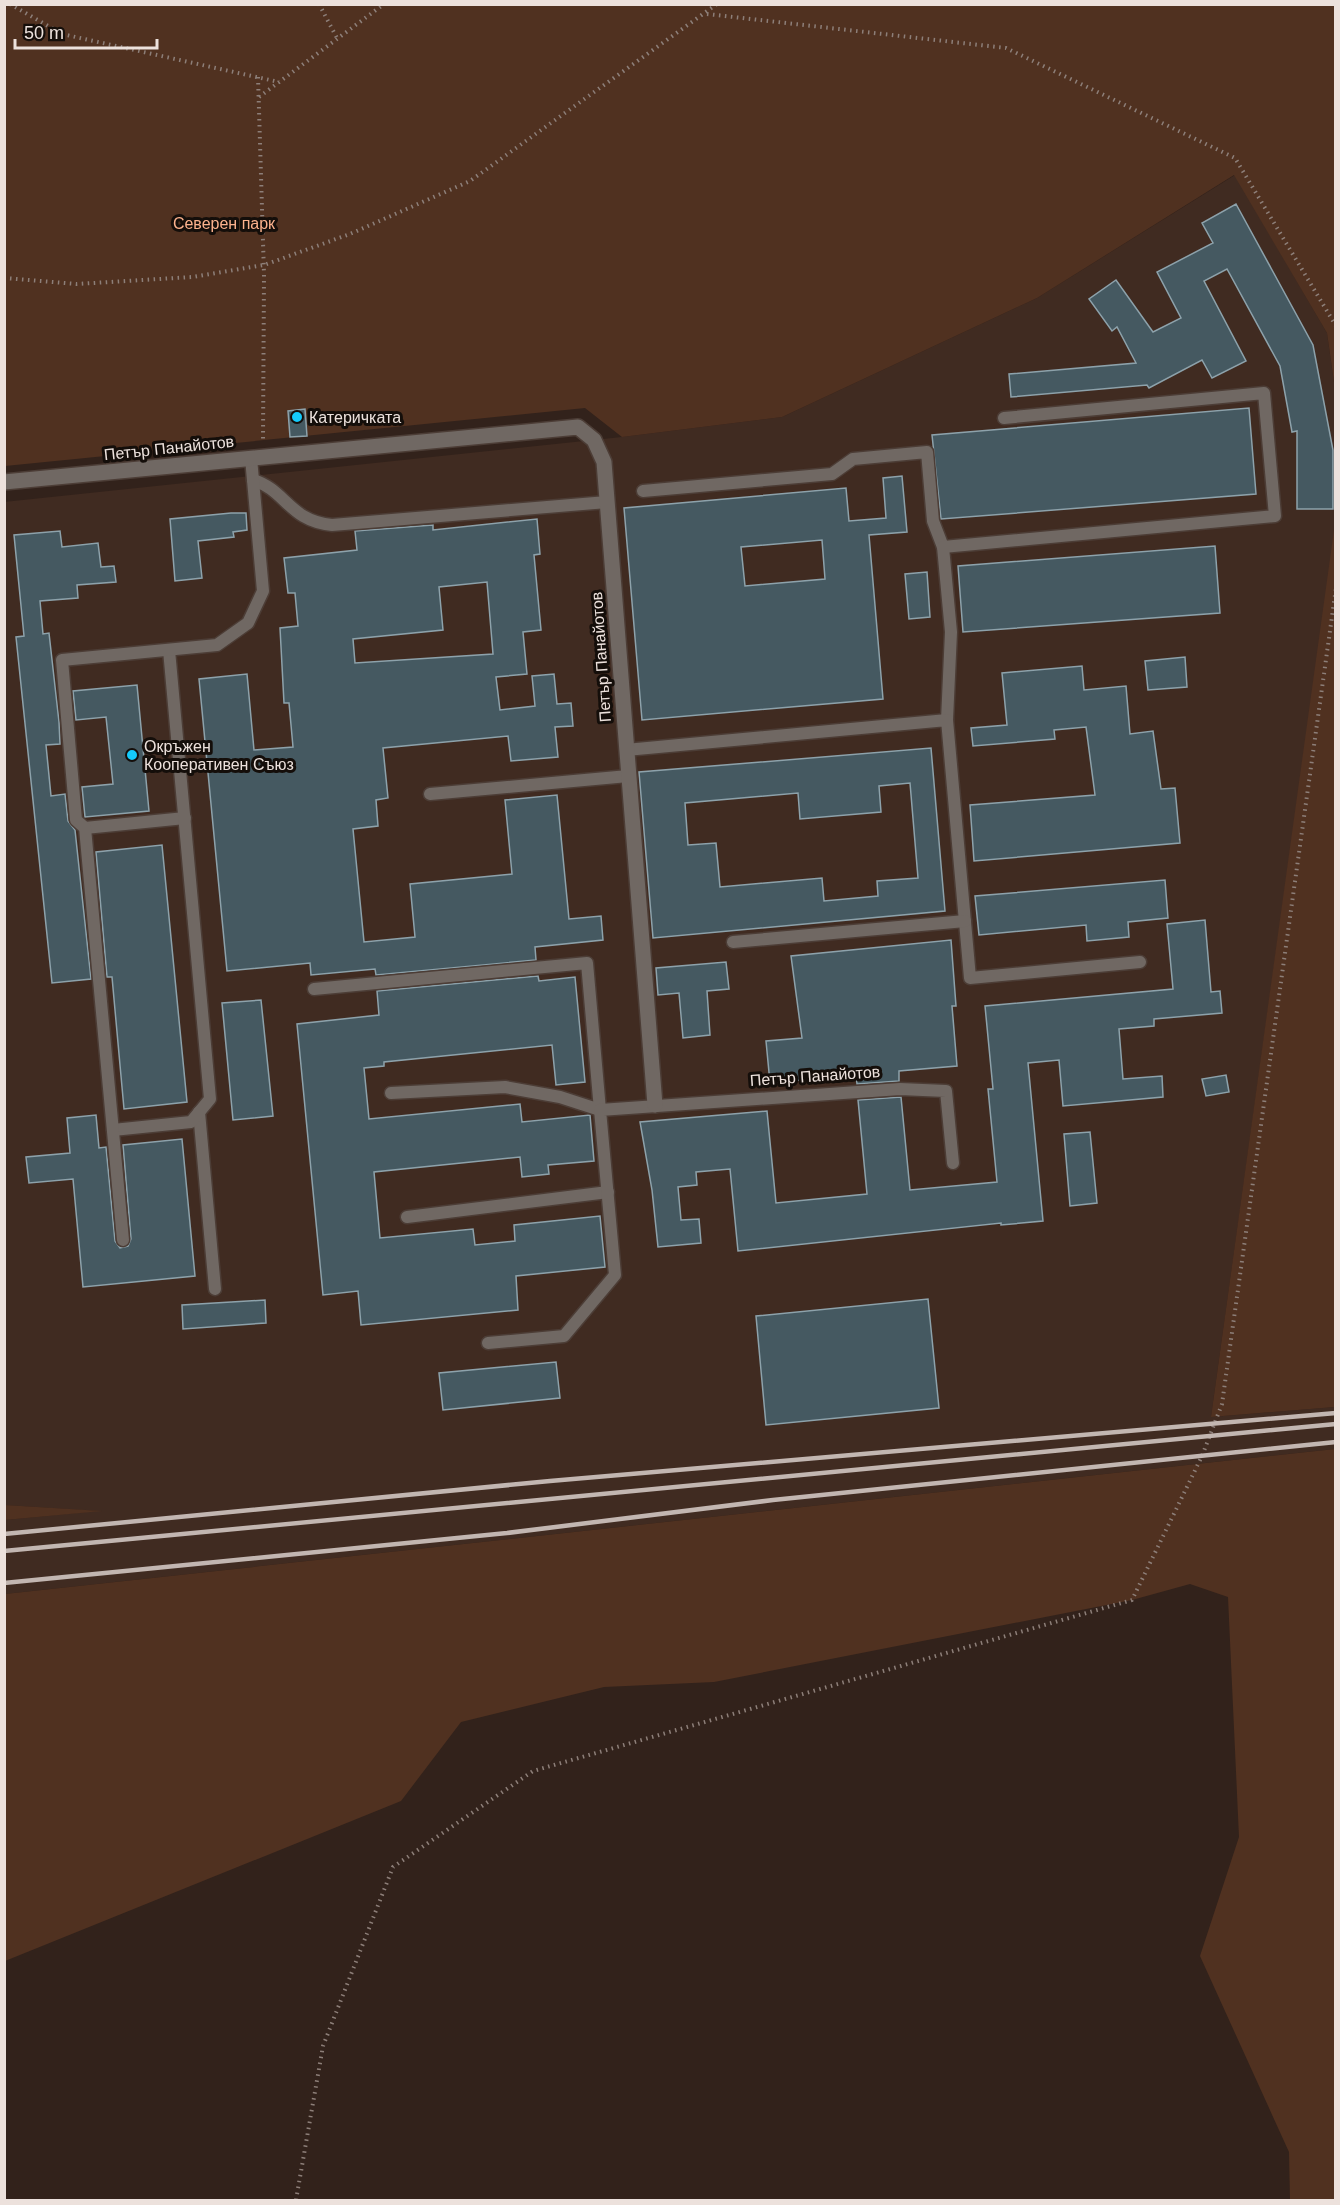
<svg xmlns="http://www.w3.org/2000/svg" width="1340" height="2205" font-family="Helvetica,sans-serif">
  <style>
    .built { fill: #402b21 }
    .green { fill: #503120 }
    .building { fill: #455961; stroke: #8da2ab; stroke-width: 1.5; fill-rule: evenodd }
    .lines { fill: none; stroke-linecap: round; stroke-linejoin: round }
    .service-casing { stroke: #4c3d36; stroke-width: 15 }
    .minor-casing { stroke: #4c3d36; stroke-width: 18 }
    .path { stroke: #8d7f79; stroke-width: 4; stroke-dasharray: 1.5 4.5; stroke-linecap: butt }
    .service { stroke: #706863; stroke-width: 12 }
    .minor { stroke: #706863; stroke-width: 15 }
    .rail { stroke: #c2b6b1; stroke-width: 4.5 }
    .poi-dot { fill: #14cafb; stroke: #140e0a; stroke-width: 2 }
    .labels { text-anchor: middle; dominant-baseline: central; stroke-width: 6; stroke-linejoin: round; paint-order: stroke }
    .park-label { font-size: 16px; fill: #fcb28d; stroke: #140e0a }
    .poi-label { font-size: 16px; fill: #ece1dc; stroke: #140e0a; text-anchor: start }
    .street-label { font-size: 16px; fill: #ece1dc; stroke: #140e0a }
  </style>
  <rect width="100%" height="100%" fill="#32221b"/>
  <polygon class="built" points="1235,175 1327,333 1335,389 1336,523 1211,1417 1335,1407 1335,1449 5,1594 5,1520 96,1511 5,1505 4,502 622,437 782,417 1037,298"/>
  <g class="green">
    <polygon points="4,5 1335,5 1335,389 1327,333 1234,175 1037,298 782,417 622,437 585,408 5,466"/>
    <polygon points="1335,523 1335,1407 1211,1417"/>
    <polygon points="1335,1449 1335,2200 1290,2200 1289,2152 1200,1956 1239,1837 1228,1597 1190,1584 1132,1600 714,1682 604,1687 461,1722 401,1801 5,1961 5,1594"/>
    <polygon points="5,1505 102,1511 5,1520"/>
  </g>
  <g class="building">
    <polygon points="1236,204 1313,345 1333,450 1333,509 1297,509 1297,431 1292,432 1280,366 1227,269 1204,281 1246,361 1212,378 1202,360 1149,388 1147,385 1011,397 1009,374 1136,363 1117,327 1112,331 1089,299 1116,280 1153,332 1181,318 1157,272 1213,243 1202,223"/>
    <polygon points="1249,408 1256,494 941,519 932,435"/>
    <polygon points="305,409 307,436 290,437 288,411"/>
    <path d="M902,476L907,532L869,535L883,699L642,720L624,508L846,488L849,521L886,518L883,478ZM822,540L825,579L745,586L741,547Z"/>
    <polygon points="231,513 246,513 247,530 233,532 234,537 198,541 202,578 175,581 170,519"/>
    <path d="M537,519L540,554L534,555L541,630L523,632L527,674L496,677L500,710L535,706L532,676L554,674L557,704L571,703L573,726L555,727L558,757L511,761L508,736L383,748L388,798L376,800L378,826L353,829L364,942L415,937L410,884L512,874L505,800L557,795L569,919L601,916L603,940L535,947L536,960L376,975L375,969L311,975L310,963L227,971L199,679L247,674L254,750L293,747L289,703H284L280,628L298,626L295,593H288L284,558L357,550L355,531L433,525V530ZM487,582L493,654L355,663L353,639L443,630L439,587Z"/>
    <polygon points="60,531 62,547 98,543 101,567 114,566 116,582 77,585 78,598 40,601 43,634 49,633 59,722 60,744 46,745 51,796 65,794 68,821 75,830 91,979 52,983 16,637 24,636 14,535"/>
    <polygon points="1215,546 1220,613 963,632 958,566"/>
    <polygon points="927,572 930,617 909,619 905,574"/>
    <polygon points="1185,657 1187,687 1148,690 1145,661"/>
    <polygon points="1082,666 1084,690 1126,686 1130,734 1153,731 1161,789 1175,788 1180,843 974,861 970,805 1095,795 1086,727 1054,730 1055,739 973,746 971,728 1007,725 1002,673"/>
    <polygon points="137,685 149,811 85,817 82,787 113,784 106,717 76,720 73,691"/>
    <path d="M931,748L945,911L653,938L639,772ZM910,783L918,878L877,881L878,896L824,901L822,878L720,887L716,843L688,845L685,803L798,793L800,819L881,812L879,786Z"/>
    <polygon points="162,845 187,1102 124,1109 112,977 107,977 96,852"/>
    <polygon points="1165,880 1168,918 1128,922 1129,937 1087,941 1086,925 979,935 975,896"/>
    <polygon points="1205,920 1211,992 1220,991 1222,1013 1154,1019 1154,1026 1119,1029 1123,1079 1162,1076 1163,1097 1063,1106 1059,1060 1028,1063 1043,1221 1001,1225 1001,1223 738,1251 730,1169 696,1172 697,1185 678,1187 681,1220 699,1219 701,1243 658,1247 652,1190 640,1122 767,1111 776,1203 867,1194 858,1100 901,1097 910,1190 997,1182 988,1089 993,1089 985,1006 1173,989 1167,924"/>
    <polygon points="951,940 956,1006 952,1006 957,1066 899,1071 899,1081 857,1084 856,1075 770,1083 766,1041 802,1038 791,956"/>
    <polygon points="726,962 729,989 707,991 710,1035 683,1038 679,993 658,995 656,968"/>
    <polygon points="538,976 539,981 575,977 585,1082 556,1085 552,1045 384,1062 384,1066 364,1068 369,1119 520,1104 522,1122 590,1115 594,1161 548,1165 549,1174 522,1177 520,1157 374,1172 380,1238 473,1229 475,1245 515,1241 514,1225 600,1216 605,1267 516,1276 518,1310 361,1325 358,1291 323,1295 297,1024 379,1015 377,991"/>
    <polygon points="261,1000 273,1116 233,1120 222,1003"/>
    <polygon points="1226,1075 1229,1092 1206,1096 1202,1079"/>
    <polygon points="96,1115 99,1148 106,1147 115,1241 120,1248 128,1246 131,1239 123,1145 182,1139 195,1276 83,1287 73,1179 29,1183 26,1157 70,1153 67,1118"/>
    <polygon points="1090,1132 1097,1203 1070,1206 1064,1134"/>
    <polygon points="928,1299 939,1408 766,1425 756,1316"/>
    <polygon points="265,1300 266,1323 183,1329 182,1305"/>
    <polygon points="556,1362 560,1398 443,1410 439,1373"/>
  </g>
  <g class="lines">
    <g class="service-casing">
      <g id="service">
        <path d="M253,480C286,490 289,521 332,525L607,502"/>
        <polyline points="643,491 832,474 853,459 927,452 933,521 943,547"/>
        <polyline points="947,720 951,632 943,547 1275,516 1264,393 1004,418"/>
        <polyline points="626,750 947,720 970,978 1140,962"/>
        <polyline points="430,794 628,776"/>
        <polyline points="85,828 185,818"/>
        <polyline points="733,942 965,921"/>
        <polyline points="314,989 587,963 600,1110 560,1097 505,1087 391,1093"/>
        <polyline points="199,1112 215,1289"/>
        <polyline points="113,1130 191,1122 210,1099 169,650"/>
        <polyline points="407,1217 608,1192"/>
        <polyline points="123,1240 85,828 76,820 62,660 217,645 248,623 263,591 251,458"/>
        <polyline points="488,1343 564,1336 615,1275 600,1110 900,1089 946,1091 953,1163"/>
      </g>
    </g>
    <g class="minor-casing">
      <polyline id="minor" points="4,482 578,427 594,440 604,462 655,1105"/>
    </g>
    <g class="path">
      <polyline points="10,4 62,34 279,82"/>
      <polyline points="319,4 338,40"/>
      <polyline points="707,14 1006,48 1235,158 1336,326"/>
      <polyline points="258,77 264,274 263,441"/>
      <polyline points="259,97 384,4"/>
      <polyline points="4,278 77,284 192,277 264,265 350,234 470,181 717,4"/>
      <polyline points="296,2200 323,2046 393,1867 533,1771 1132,1600 1202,1456 1222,1404 1336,588"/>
    </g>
    <use href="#service" class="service"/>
    <use href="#minor" class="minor"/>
    <g class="rail">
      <polyline points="4,1534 550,1481 1336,1413"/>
      <polyline points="4,1551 1336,1424"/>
      <polyline points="4,1583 507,1533 773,1500 1336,1442"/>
    </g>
  </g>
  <g class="poi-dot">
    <circle cx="297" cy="417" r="6"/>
    <circle cx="132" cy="755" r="6"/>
  </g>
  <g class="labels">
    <g class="park-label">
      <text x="224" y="223">Северен парк</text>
    </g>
    <g class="poi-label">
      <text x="309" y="417">Катеричката</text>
      <text x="144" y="746">Окръжен<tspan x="144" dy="18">Кооперативен Съюз</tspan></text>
    </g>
    <g class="street-label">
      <text transform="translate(169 448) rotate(-6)">Петър Панайотов</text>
      <text transform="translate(601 657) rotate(-94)">Петър Панайотов</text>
      <text transform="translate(815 1076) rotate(-4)">Петър Панайотов</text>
    </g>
  </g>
  <rect width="1340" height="2205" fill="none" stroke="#ece1dc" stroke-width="12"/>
  <path d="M15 39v9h142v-9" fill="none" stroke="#ece1dc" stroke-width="3"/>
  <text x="24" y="39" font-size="18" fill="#ece1dc" stroke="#140e0a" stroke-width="4.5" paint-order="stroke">50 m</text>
</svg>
